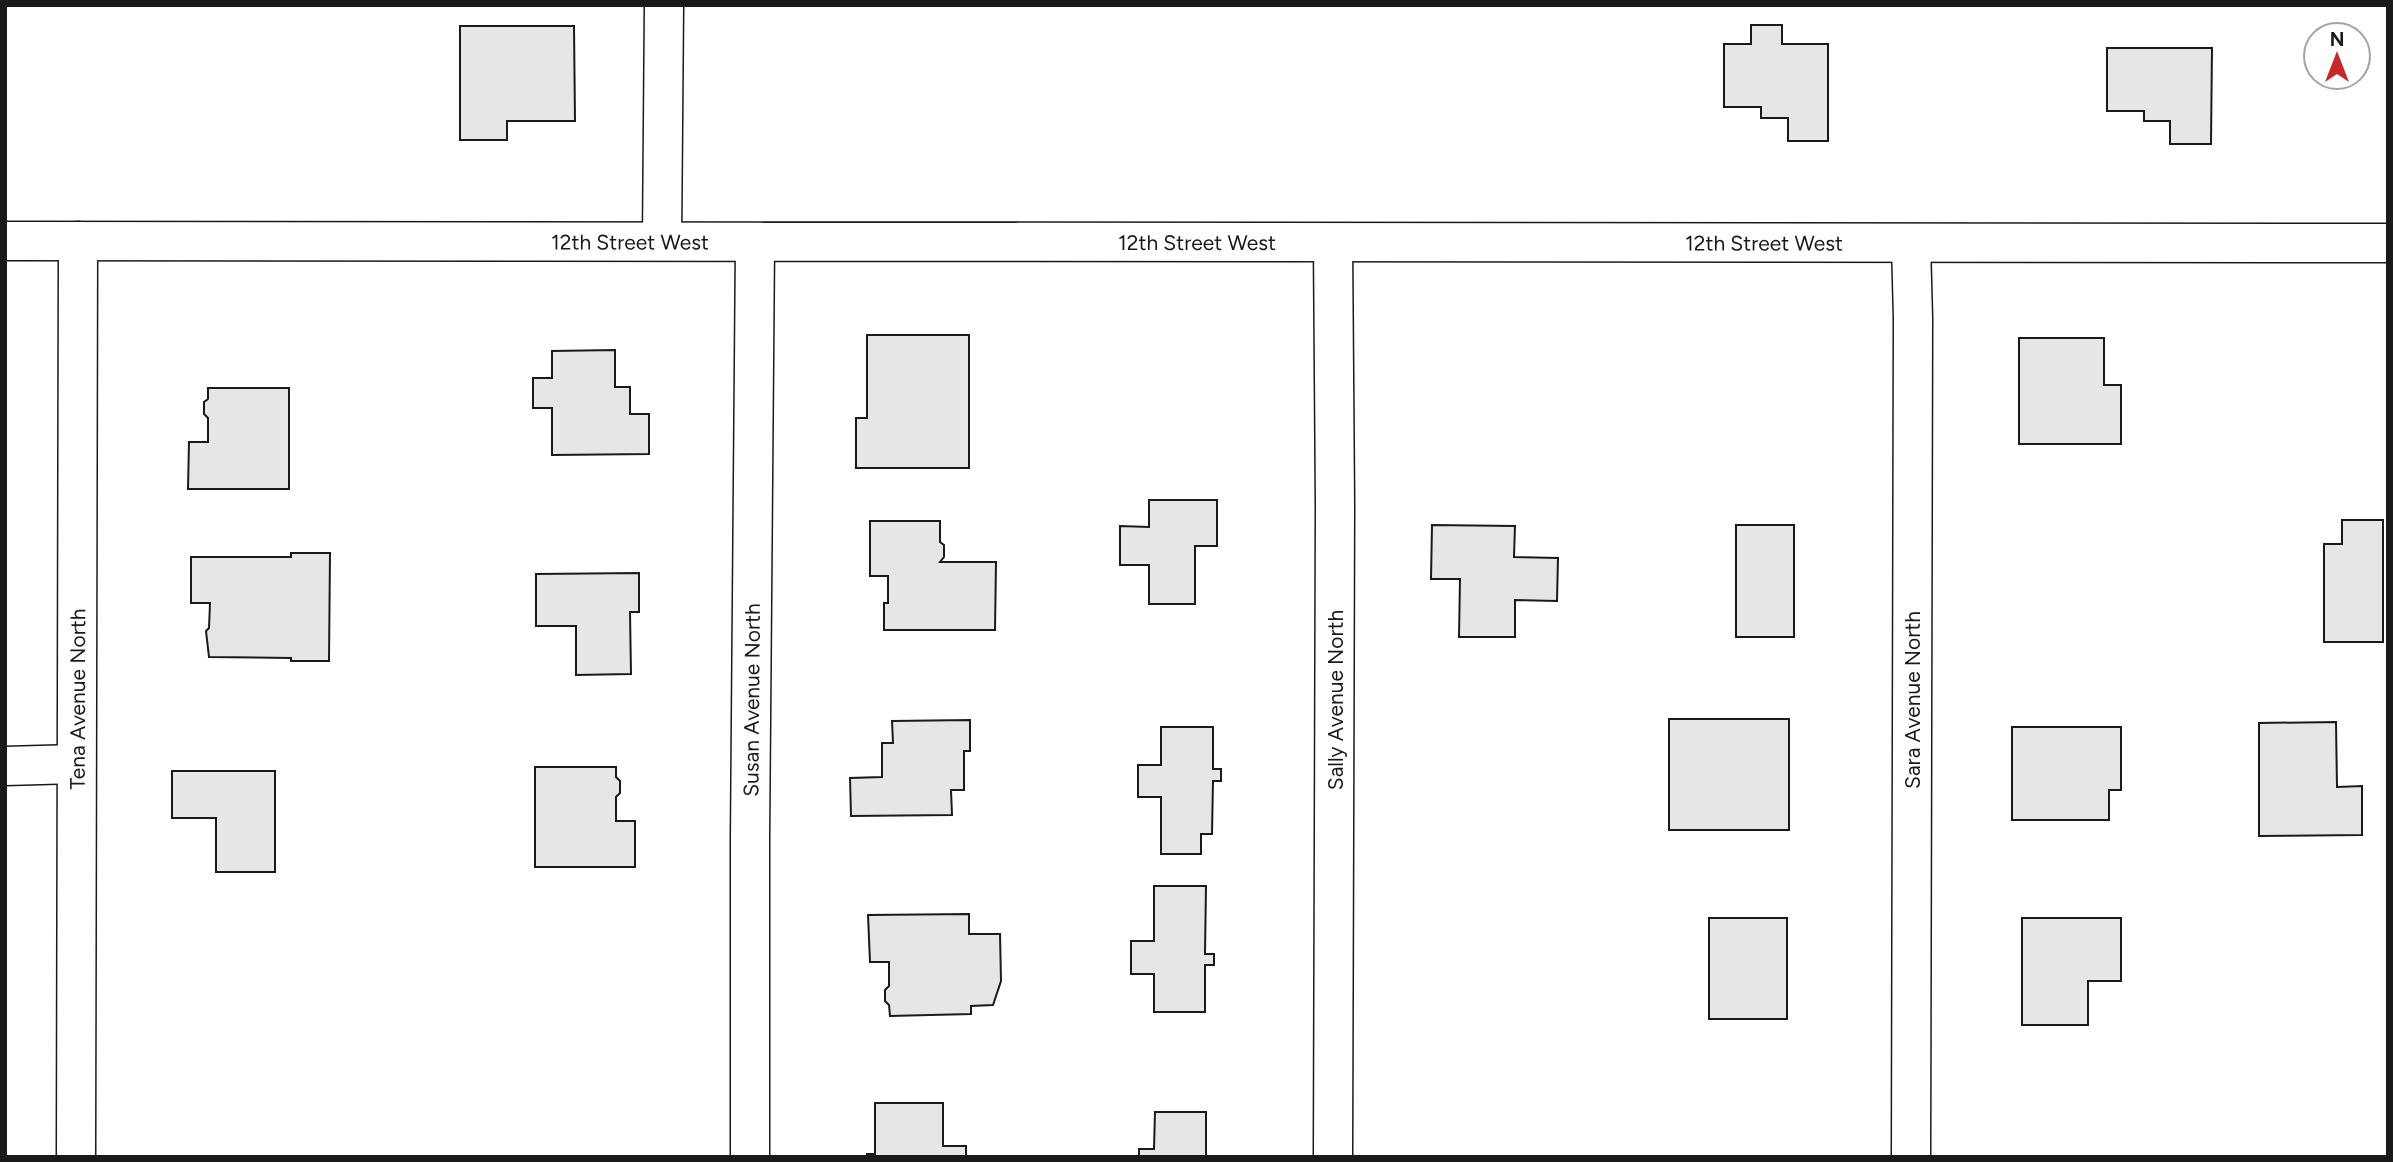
<svg xmlns="http://www.w3.org/2000/svg" width="2393" height="1162" font-family="Figtree,sans-serif">
  <style>
    .building { fill: #e6e6e6; stroke: #1a1a1a; stroke-width: 2 }
    .lines { fill: none; stroke-linecap: round; stroke-linejoin: round }
    .minor-casing { stroke: #1a1a1a; stroke-width: 41 }
    .minor { stroke: #fff; stroke-width: 38 }
    .labels { text-anchor: middle; dominant-baseline: central; stroke-width: 5; stroke-linejoin: round; paint-order: stroke }
    .street-label { font-size: 21px; fill: #1a1a1a; stroke: #fff }
  </style>
  <rect width="100%" height="100%" fill="#fff"/>
  <g class="building">
    <polygon points="1751,25 1782,25 1782,44 1828,44 1828,141 1788,141 1788,118 1761,118 1761,107 1724,107 1724,44 1751,44"/>
    <polygon points="460,26 574,26 575,121 507,121 507,140 460,140"/>
    <polygon points="2107,48 2212,48 2211,144 2170,144 2170,121 2144,121 2144,111 2107,111"/>
    <polygon points="867,335 969,335 969,468 856,468 856,418 867,418"/>
    <polygon points="2019,338 2104,338 2104,385 2121,385 2121,444 2019,444"/>
    <polygon points="615,350 615,387 630,387 630,414 649,414 649,454 552,455 552,408 533,408 533,378 552,378 552,351"/>
    <polygon points="208,388 289,388 289,489 188,489 189,442 208,442 208,418 204,414 204,402 208,399"/>
    <polygon points="1149,500 1217,500 1217,546 1195,546 1195,604 1149,604 1149,565 1120,565 1120,526 1149,527"/>
    <polygon points="2342,520 2383,520 2383,642 2324,642 2324,544 2342,544"/>
    <polygon points="870,521 940,521 940,542 944,545 944,557 940,562 996,562 995,630 884,630 884,603 888,603 888,576 870,576"/>
    <polygon points="1432,525 1515,526 1514,557 1558,558 1557,601 1515,600 1515,637 1459,637 1460,579 1431,579"/>
    <rect x="1736" y="525" width="58" height="112"/>
    <polygon points="291,553 330,553 329,661 291,661 291,658 209,657 206,631 209,628 210,603 191,603 191,557 291,557"/>
    <polygon points="639,573 639,612 630,612 631,674 576,675 576,626 536,626 536,574"/>
    <rect x="1669" y="719" width="120" height="111"/>
    <polygon points="970,720 970,751 964,751 964,790 951,790 952,815 851,816 850,778 882,777 882,743 893,743 892,721"/>
    <polygon points="2336,722 2337,787 2362,786 2362,835 2259,836 2259,723"/>
    <polygon points="1161,727 1213,727 1213,769 1221,769 1221,781 1213,781 1212,834 1201,834 1201,854 1161,854 1161,797 1138,797 1138,765 1161,765"/>
    <polygon points="2012,727 2121,727 2121,790 2109,790 2109,820 2012,820"/>
    <polygon points="535,767 616,767 616,777 620,781 620,793 616,797 616,821 635,821 635,867 535,867"/>
    <polygon points="172,771 275,771 275,872 216,872 216,818 172,818"/>
    <polygon points="1154,886 1206,886 1205,954 1214,954 1214,965 1205,965 1205,1012 1154,1012 1154,974 1131,974 1131,941 1154,941"/>
    <polygon points="969,914 969,934 1000,934 1001,981 993,1005 971,1006 971,1014 890,1016 889,1005 885,1001 885,990 889,986 889,962 870,962 868,915"/>
    <rect x="1709" y="918" width="78" height="101"/>
    <polygon points="2022,918 2121,918 2121,981 2088,981 2088,1025 2022,1025"/>
    <polygon points="875,1103 943,1103 943,1146 966,1146 966,1157 867,1157 867,1154 875,1154"/>
    <polygon points="1155,1112 1206,1112 1206,1157 1139,1157 1139,1149 1154,1149"/>
  </g>
  <g class="lines">
    <g class="minor-casing">
      <g id="minor">
        <path id="s1" d="M5,241L2388,243"/>
        <polyline points="662,241 664,5"/>
        <polyline points="1333,243 1335,505 1333,1157"/>
        <polyline points="1911,244 1913,318 1911,1157"/>
        <polyline points="5,766 76,764"/>
        <path id="s2" d="M76,1157L78,241"/>
        <path id="s3" d="M750,1157V838L755,243"/>
      </g>
    </g>
    <use href="#minor" class="minor"/>
  </g>
  <g class="labels">
    <g class="street-label">
      <text stroke="none"><textPath href="#s1" startOffset="625">12th Street West</textPath></text>
      <text stroke="none"><textPath href="#s1" startOffset="1192">12th Street West</textPath></text>
      <text stroke="none"><textPath href="#s1" startOffset="1759">12th Street West</textPath></text>
      <text stroke="none"><textPath href="#s2" startOffset="458">Tena Avenue North</textPath></text>
      <text stroke="none"><textPath href="#s3" startOffset="457">Susan Avenue North</textPath></text>
      <text transform="translate(1335 700) rotate(-90)">Sally Avenue North</text>
      <text transform="translate(1912 700) rotate(-90)">Sara Avenue North</text>
    </g>
  </g>
  <rect width="2393" height="1162" fill="none" stroke="#1a1a1a" stroke-width="14"/>
  <g transform="translate(2337 56)"><circle r="33" fill="#ffffff" stroke="#a3a3a3" stroke-width="2"/>
  <path d="M0-5L12 26L0 18L-12 26Z" fill="#c62828"/>
  <text y="-10" font-size="19" font-weight="bold" text-anchor="middle" fill="#1a1a1a">N</text>
  </g>
</svg>
